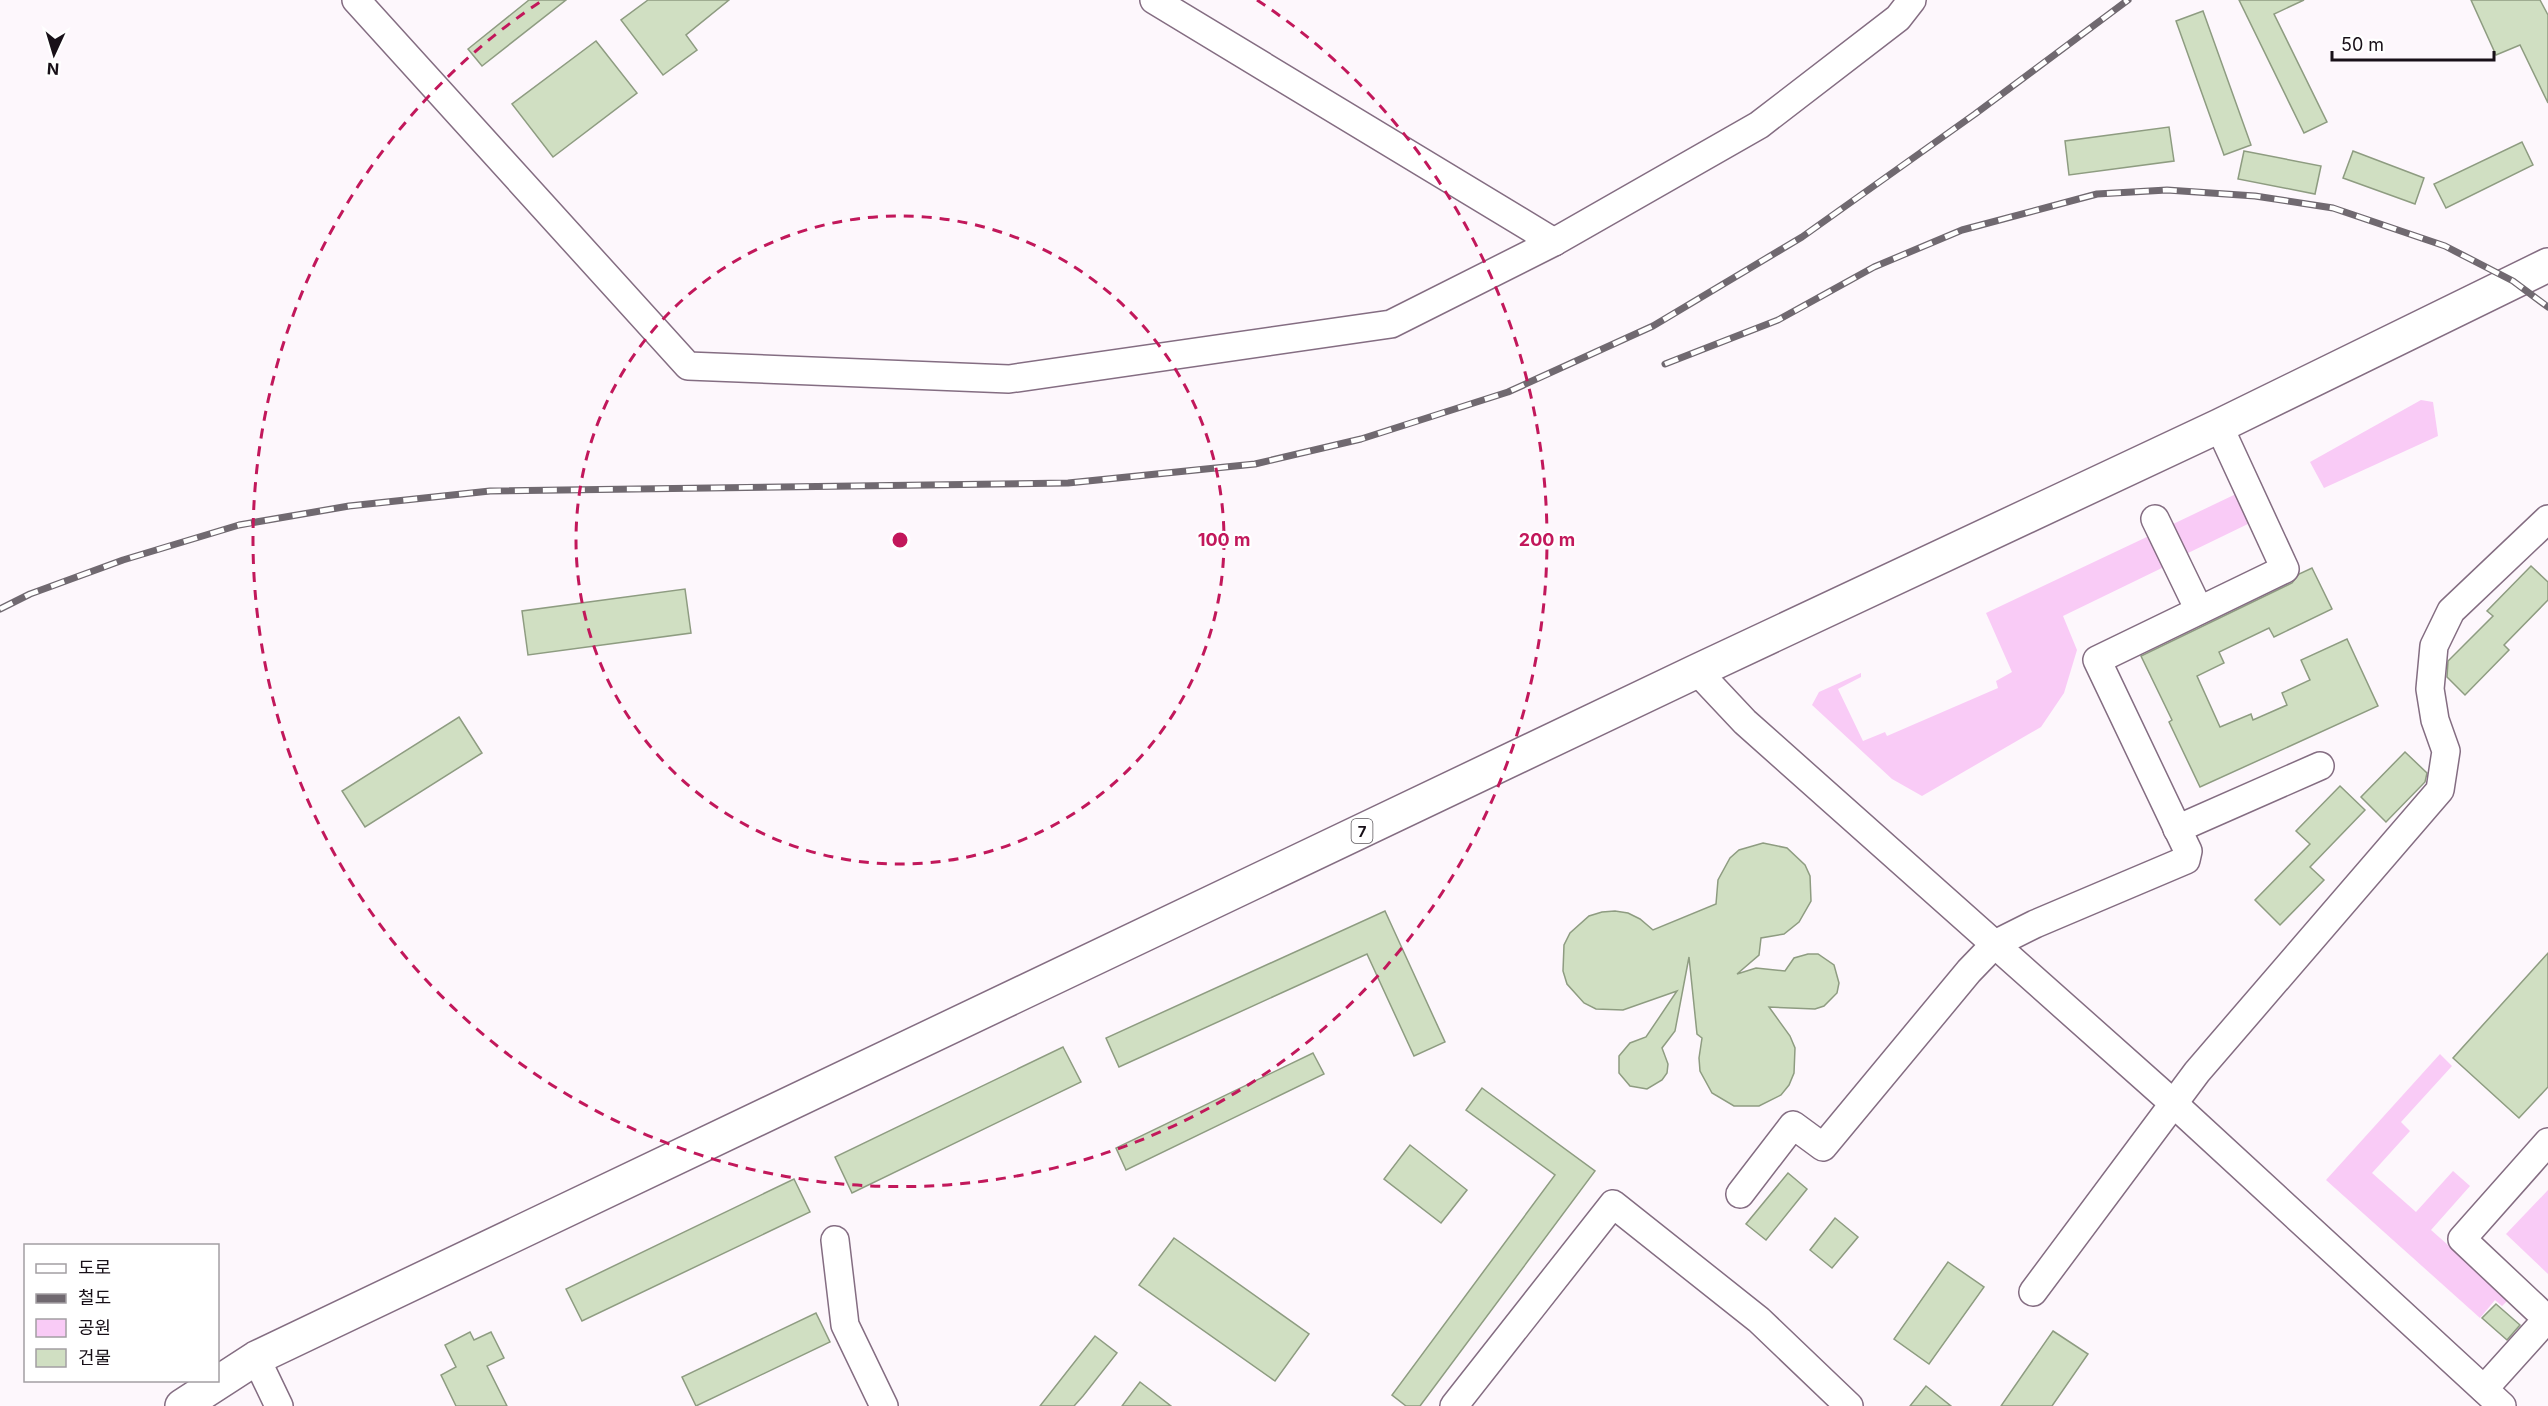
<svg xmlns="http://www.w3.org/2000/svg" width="2548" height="1406" font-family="Inter,'Noto Sans KR',sans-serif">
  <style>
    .green { fill: #f9cbf6 }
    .building { fill: #d0dfc2; stroke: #8e9c81; stroke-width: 1.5 }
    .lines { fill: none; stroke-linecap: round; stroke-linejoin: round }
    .minor-casing { stroke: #846d82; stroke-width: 30 }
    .highway-casing { stroke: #846d82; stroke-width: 36 }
    .minor { stroke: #fff; stroke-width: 27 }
    .highway { stroke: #fff; stroke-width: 33 }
    .rail-casing { stroke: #706970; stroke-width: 7 }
    .rail { stroke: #fff; stroke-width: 4.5; stroke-dasharray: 14; stroke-linecap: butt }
    .ring { fill: none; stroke: #c2185b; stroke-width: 3; stroke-dasharray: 10 8 }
    .labels { text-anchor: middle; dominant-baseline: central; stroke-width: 4.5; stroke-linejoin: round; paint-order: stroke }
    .shield { fill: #fff; stroke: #5d585d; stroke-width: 1.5 }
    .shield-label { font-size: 15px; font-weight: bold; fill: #181018 }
    .centre { fill: #c2185b; stroke: #fff; stroke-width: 3 }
    .ring-label { font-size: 18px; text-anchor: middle; font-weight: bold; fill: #c2185b; stroke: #fff; stroke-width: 4.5; stroke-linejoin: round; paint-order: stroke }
  </style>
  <rect width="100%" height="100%" fill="#fdf7fc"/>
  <g class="green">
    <polygon points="2421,400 2433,402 2438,436 2324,488 2310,462"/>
    <polygon points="2238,493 2252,522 2186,554 2171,525"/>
    <polygon points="2151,535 2166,566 2063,616 2077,650 2064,693 2041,727 1922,796 1892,779 1812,705 1819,692 1861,673 1861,677 1838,689 1863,741 1885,732 1887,736 1998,688 1996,681 2012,672 1986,613"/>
    <polygon points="2440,1054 2452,1066 2401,1122 2410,1131 2372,1173 2416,1212 2453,1171 2470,1186 2431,1230 2509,1299 2502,1306 2495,1300 2480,1318 2326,1180"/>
    <polygon points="2548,1190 2548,1274 2506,1234"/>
  </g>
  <g class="building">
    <polygon points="529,0 566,0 482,66 468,49"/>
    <polygon points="648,0 729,0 686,35 697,50 663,75 621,20"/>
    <polygon points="2239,0 2304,0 2274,14 2327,122 2304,133"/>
    <polygon points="2471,0 2540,0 2548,15 2548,103 2520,45 2496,55"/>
    <polygon points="2203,11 2251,145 2224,155 2176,21"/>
    <polygon points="596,41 637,93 553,157 512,104"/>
    <polygon points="2169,127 2174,161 2069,175 2065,141"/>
    <polygon points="2522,142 2533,165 2446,208 2434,184"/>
    <polygon points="2244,151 2321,166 2315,194 2238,179"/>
    <polygon points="2353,151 2424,178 2415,204 2343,178"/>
    <polygon points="2531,566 2548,582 2548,600 2504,645 2509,650 2465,695 2447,677 2448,661 2493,616 2487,611"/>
    <polygon points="2312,568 2332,609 2274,637 2269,628 2219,652 2224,663 2197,676 2220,727 2251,714 2253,720 2287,705 2282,693 2310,680 2301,660 2347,639 2378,706 2200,787 2169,722 2172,720 2141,656 2292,583 2299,574"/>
    <polygon points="685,589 691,633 528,655 522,611"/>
    <polygon points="459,717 482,753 365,827 342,791"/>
    <polygon points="2405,752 2427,773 2425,782 2386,822 2361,797"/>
    <polygon points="2340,786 2365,810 2310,867 2324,880 2280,925 2255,900 2310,844 2296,831"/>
    <polygon points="1763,843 1787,848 1805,865 1810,876 1811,901 1799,922 1784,934 1761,938 1759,955 1737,974 1756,968 1785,971 1794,958 1808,954 1818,954 1834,965 1839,983 1837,993 1824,1006 1815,1009 1769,1007 1790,1036 1795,1048 1794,1073 1789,1085 1781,1095 1759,1106 1734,1106 1712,1093 1700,1071 1699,1058 1702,1038 1697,1034 1689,957 1675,1031 1662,1048 1668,1064 1667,1073 1662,1080 1647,1089 1630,1086 1619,1073 1619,1056 1630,1043 1646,1037 1677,991 1623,1010 1596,1009 1584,1003 1567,984 1563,971 1564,945 1570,933 1589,916 1602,912 1615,911 1628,913 1640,919 1653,930 1716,904 1718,880 1730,858 1739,850"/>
    <polygon points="1385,911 1445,1042 1414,1056 1367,954 1119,1067 1106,1038"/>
    <polygon points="2548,953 2548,1087 2519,1118 2453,1058"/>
    <polygon points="1063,1047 1081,1082 852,1193 835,1157"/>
    <polygon points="1313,1053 1324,1074 1126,1170 1116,1148"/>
    <polygon points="1482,1088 1595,1171 1420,1406 1406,1406 1392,1395 1555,1175 1466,1110"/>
    <polygon points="1410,1145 1467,1190 1441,1223 1384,1179"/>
    <polygon points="1788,1173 1807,1189 1766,1240 1746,1224"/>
    <polygon points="794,1179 810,1212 582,1321 566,1289"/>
    <polygon points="1835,1218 1858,1237 1832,1268 1810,1250"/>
    <polygon points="1174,1238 1309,1334 1275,1381 1139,1285"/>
    <polygon points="1948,1262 1984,1287 1929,1364 1894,1339"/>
    <polygon points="2496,1304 2520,1325 2507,1340 2482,1318"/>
    <polygon points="816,1313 830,1342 696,1406 682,1377"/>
    <polygon points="2053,1331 2088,1354 2052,1406 2001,1406"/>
    <polygon points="470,1332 474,1340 491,1332 504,1358 487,1366 507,1406 456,1406 441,1375 456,1367 445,1345"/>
    <polygon points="1095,1336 1117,1353 1083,1396 1074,1406 1040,1406"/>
    <polygon points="1140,1382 1171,1406 1122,1406"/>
    <polygon points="1926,1386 1951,1406 1910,1406"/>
  </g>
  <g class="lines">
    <g class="minor-casing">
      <g id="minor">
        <polyline points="356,0 688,366 1009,379 1391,324 1554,242 1759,125 1898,18 1912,0"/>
        <polyline points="1154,0 1554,242"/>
        <polyline points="2155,519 2199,610"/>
        <polyline points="1697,671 1745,722 2173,1103 2502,1406"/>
        <polyline points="2177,829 2320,766"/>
        <polyline points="1740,1194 1793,1125 1823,1147 1969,971 1995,944 2035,924 2186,860 2188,851 2097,660 2285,569 2219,426"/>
        <polyline points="835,1240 845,1325 884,1406"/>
        <polyline points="2033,1292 2197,1072 2440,790 2446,751 2435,720 2430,689 2434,646 2451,611 2548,519"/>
        <polyline points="256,1358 279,1406"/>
        <polyline points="2484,1389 2547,1319 2462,1239 2548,1142"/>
        <polyline points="1454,1406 1613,1204 1759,1320 1849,1406"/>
      </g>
    </g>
    <g class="highway-casing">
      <polyline id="highway" points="182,1406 256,1358 1697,671 2219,426 2548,265"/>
    </g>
    <use href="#minor" class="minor"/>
    <use href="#highway" class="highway"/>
    <g class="rail-casing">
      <g id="rail">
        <polyline points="1665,364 1778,320 1874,267 1962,230 2097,194 2167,190 2255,196 2333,208 2445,246 2513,281 2548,307"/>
        <polyline points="0,609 30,594 123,560 239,525 349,506 490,491 1068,483 1255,464 1361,439 1508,392 1653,326 1802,237 1975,114 2128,0"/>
      </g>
    </g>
    <use href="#rail" class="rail"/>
  </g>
  <g class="ring">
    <circle cx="900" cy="540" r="324"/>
    <path d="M1257 0A647 647 0 1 1 543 0"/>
  </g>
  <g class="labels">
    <rect class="shield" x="1351.5" y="819" width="21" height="24" rx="4.5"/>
    <g class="shield-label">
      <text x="1362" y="831">7</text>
    </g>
  </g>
  <circle cx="900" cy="540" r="9" class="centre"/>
  <g class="ring-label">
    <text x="1224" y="546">100 m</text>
    <text x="1547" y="546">200 m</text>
  </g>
  <rect x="24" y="1244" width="195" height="138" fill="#ffffff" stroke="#a39fa3" stroke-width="1.5"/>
  <rect x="36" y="1264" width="30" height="9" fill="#ffffff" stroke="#a39fa3" stroke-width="1.5"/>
  <text x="78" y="1274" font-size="18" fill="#181018">도로</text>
  <rect x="36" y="1294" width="30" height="9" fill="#706970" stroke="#a39fa3" stroke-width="1.5"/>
  <text x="78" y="1304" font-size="18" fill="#181018">철도</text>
  <rect x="36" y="1319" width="30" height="18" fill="#f9cbf6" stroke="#a39fa3" stroke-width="1.5"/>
  <text x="78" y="1334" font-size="18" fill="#181018">공원</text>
  <rect x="36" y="1349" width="30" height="18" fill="#d0dfc2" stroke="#a39fa3" stroke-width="1.5"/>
  <text x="78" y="1364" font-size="18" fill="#181018">건물</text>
  <g transform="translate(54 54) rotate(184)" stroke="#ffffff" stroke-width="4.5" paint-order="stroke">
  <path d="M0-4.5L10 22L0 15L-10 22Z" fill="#181018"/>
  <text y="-9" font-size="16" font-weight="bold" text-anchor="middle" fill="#181018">N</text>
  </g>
  <path d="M2332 51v9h162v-9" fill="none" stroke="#181018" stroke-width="3"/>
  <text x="2341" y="51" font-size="18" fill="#181018" stroke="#ffffff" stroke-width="4.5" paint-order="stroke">50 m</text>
</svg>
